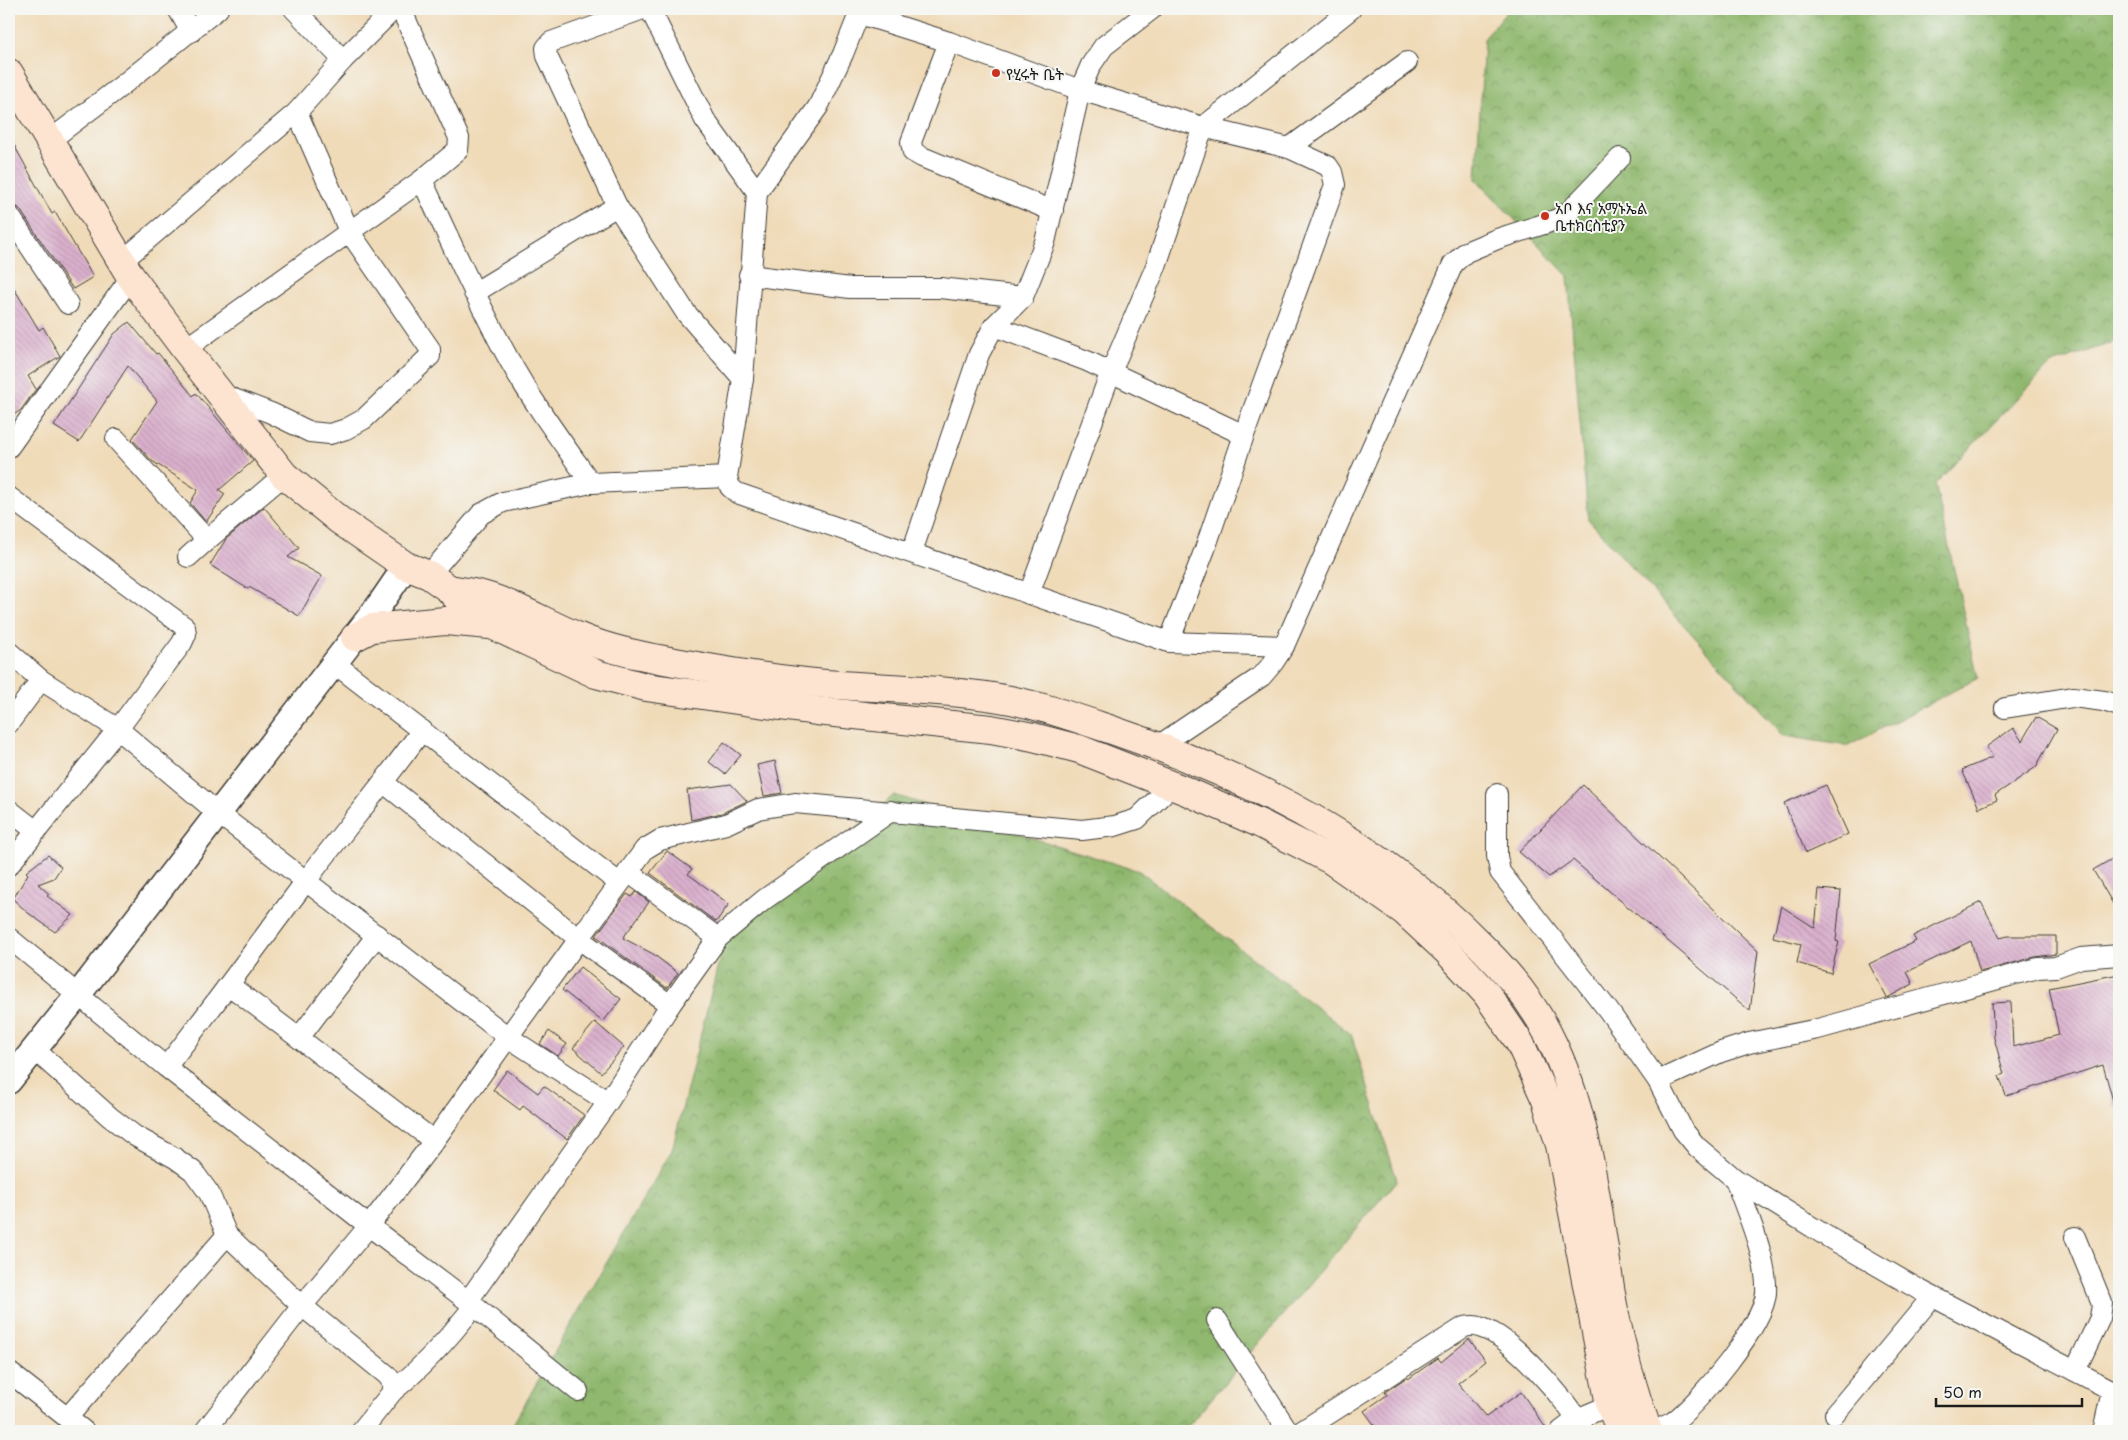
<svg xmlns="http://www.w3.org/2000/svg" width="2128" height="1440" font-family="'Playpen Sans','Noto Sans Ethiopic',sans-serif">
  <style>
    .forest { fill: url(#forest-crowns); stroke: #566a45 }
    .building { fill: url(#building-back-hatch) }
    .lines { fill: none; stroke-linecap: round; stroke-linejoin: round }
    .minor-casing { stroke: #3c3934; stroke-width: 22 }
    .tertiary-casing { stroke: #3c3934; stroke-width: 28 }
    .secondary-casing { stroke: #3c3934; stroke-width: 30 }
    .minor { stroke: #fff; stroke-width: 20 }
    .tertiary { stroke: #fff; stroke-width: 25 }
    .secondary { stroke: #fde4d1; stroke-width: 28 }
    .poi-dot { fill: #c8321e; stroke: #f6f6f2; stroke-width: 2 }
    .labels { text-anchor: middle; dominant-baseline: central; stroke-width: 4; stroke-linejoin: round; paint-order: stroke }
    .poi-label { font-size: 15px; fill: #1c1c1c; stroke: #f6f6f2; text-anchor: start }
  </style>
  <defs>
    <pattern id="forest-crowns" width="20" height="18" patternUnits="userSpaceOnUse" patternTransform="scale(1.25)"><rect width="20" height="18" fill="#90b86e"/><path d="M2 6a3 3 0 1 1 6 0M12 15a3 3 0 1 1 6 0" fill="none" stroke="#75955a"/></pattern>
    <pattern id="building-back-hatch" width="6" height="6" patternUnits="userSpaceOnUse" patternTransform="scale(1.25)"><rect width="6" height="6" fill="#dab0cd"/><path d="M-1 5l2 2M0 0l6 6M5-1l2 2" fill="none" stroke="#ba97af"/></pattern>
  </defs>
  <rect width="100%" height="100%" fill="#f6f6f2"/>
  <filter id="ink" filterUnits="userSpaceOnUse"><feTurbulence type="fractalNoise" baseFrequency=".02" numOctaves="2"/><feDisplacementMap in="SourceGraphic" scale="10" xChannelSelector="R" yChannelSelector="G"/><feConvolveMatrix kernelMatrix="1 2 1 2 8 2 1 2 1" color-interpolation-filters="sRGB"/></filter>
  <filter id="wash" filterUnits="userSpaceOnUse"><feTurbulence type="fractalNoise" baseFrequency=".0096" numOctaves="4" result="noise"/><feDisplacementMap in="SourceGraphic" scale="20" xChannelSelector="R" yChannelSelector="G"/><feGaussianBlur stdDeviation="1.12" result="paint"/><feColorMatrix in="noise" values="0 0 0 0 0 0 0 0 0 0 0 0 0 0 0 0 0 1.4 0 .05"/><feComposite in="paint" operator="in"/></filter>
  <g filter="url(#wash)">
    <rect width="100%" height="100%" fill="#f0dbb9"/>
    <g class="forest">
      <polygon points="1509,9 2119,9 2119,322 2116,341 2050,365 1935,484 1978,678 1848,746 1784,736 1588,519 1568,276 1476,179 1484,39"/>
      <polygon points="894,795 1139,871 1351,1034 1397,1180 1184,1431 509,1431 672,1150 723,945"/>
    </g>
    <g id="blocks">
      <g class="building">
        <polygon points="9,136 52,214 55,212 93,277 73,289 19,208 12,204 9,198"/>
        <polygon points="9,280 39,330 43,327 60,356 28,376 36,389 21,410 9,418"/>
        <polygon points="129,322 156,354 158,353 193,396 196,393 253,461 219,490 225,494 206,522 190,503 198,490 152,461 132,439 157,401 128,366 79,442 54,426 114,334"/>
        <polygon points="264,507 299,548 288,557 322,576 299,616 249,587 248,589 210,565 226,539"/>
        <polygon points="2036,717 2057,729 2036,767 1995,795 1997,800 1979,808 1962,770 1993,757 1986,747 2013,728 2022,741"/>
        <polygon points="724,742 741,755 725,774 709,762"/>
        <polygon points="775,761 782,793 764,796 757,765"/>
        <polygon points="731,784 747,801 722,813 691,820 687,790"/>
        <polygon points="1583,785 1758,951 1750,1011 1573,860 1549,877 1519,852"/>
        <polygon points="1826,785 1848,834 1806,853 1784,803"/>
        <polygon points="667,851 692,869 688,874 729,904 716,922 650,873"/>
        <polygon points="48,855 61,867 54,878 38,884 49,894 47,896 73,915 55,932 27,912 13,899 28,874 26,872"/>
        <polygon points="2119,855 2119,914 2093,870"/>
        <polygon points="1819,889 1841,891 1836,941 1839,942 1831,973 1797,963 1801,944 1773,937 1781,906 1815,928"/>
        <polygon points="636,892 649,902 623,938 653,954 678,973 667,988 596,936 627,894 632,897"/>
        <polygon points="1981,902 2000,938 2008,936 2056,936 2056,954 2035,957 1980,972 1971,941 1907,972 1913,984 1887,998 1869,964 1916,941 1913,936"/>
        <polygon points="580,967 621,999 603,1022 562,990"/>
        <polygon points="2119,974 2119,1107 2115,1108 2103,1065 2006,1096 1999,1076 2004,1074 1994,1038 1992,1003 2011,1002 2013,1047 2059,1035 2049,988"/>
        <polygon points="595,1022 624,1047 601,1073 573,1048"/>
        <polygon points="549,1031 567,1044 558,1056 540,1044"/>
        <polygon points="507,1070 538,1093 544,1086 584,1115 567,1139 523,1106 520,1110 493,1090"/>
        <polygon points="1469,1339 1486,1361 1458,1383 1486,1417 1521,1392 1548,1431 1379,1431 1364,1411 1387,1395 1385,1392 1407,1377 1408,1379 1438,1358 1441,1362"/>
      </g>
    </g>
  </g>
  <g filter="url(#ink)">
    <use href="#blocks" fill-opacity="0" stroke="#3c3934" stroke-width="1"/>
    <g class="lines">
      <g class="minor-casing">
        <g id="minor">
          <polyline points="178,9 191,32"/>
          <polyline points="294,9 343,60"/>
          <polyline points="643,9 551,42 546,48 547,56 617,206 686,313 743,379"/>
          <polyline points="650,9 705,120 757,192"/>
          <polyline points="1152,9 1104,46 1091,65 1080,90 1045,242 1023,297 994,326 1087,361 1244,435"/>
          <polyline points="860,14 949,42 1080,90 1203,127 1289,148 1328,166 1332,172 1335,185 1244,435 1205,549 1169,642 737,493 730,487 727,477 743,379 757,192 818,107 843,54 861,9"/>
          <polyline points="949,42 911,142 913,152 922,157 1053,211"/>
          <polyline points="49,141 120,87 218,9"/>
          <polyline points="1289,148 1407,62"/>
          <path d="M422,180C449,239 476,299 507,356C531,400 562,442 591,483"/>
          <polyline points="9,215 68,304"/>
          <polyline points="121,262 297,112 343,60 394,9"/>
          <polyline points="749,275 850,288 940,288 1023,297"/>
          <polyline points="474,293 617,206"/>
          <polyline points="185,349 422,180 458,150 459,138 401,9"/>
          <polyline points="221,394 271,413 310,432 330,434 346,429 364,419 430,356 430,349 349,231 297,112"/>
          <polyline points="116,439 207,540 284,475"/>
          <polyline points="9,447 131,277"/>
          <polyline points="9,497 185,627 186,634 182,643 118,729 9,865"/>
          <polyline points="912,552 979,354 994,326"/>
          <polyline points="188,557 207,540"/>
          <polyline points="429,575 481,514 503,502 591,483 727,477"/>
          <polyline points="1029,594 1110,374 1156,266 1203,127 1351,9"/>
          <polyline points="1169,642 1284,646"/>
          <polyline points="9,652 41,680 118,729 219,814 508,1037 434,1141 369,1226 302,1306 205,1431"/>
          <polyline points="334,663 619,883"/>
          <polyline points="2005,708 2073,697 2104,701 2119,706"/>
          <polyline points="9,723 41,680"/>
          <polyline points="1158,746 1262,676 1273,663 1284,646 1453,264 1466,252 1497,239 1547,223 1565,216 1620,158"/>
          <polyline points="1497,794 1497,856 1500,872 1608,1010 1658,1081 1683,1130 1697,1147 1735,1179 1828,1237 1918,1289 2119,1394"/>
          <polyline points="9,810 36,831"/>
          <polyline points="628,872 718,938"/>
          <polyline points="9,938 166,1067 369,1226 468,1301 608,1102 508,1037 579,939 384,783"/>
          <polyline points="229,985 434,1141"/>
          <polyline points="670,1005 718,938 765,899 891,811"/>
          <polyline points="299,1038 377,935"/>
          <polyline points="35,1050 110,1117 135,1136 175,1158 193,1171 209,1193 227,1235 302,1306 387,1375 393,1383 393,1391 361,1431"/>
          <path d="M166,1067C214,1006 259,943 306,881C344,830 385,782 422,730"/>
          <polyline points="1658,1081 1721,1052 1749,1043 1818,1029 2038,968 2056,967 2081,958 2119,955"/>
          <polyline points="608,1102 670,1005 579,939 645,849 660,840 726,824 758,809 795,803 1082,830 1115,826 1137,819 1172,785"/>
          <polyline points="2075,1237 2102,1303 2100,1318 2075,1371"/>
          <polyline points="468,1301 578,1391"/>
          <polyline points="1217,1320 1288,1431"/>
          <polyline points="9,1372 84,1431"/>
          <path d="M393,1391C424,1366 449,1338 474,1306"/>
          <polyline points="1835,1414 1932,1297"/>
          <polyline points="67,1418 227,1235"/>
          <path d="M1302,1431L1464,1327C1469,1326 1475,1325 1479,1327C1512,1335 1568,1402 1584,1431"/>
          <polyline points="1561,1431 1577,1419 1610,1405"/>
          <path d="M1656,1431C1661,1428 1667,1425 1673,1422C1699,1403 1764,1325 1766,1293C1768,1259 1746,1211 1735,1179"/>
          <polyline points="2103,1431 2112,1391"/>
        </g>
      </g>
      <g class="tertiary-casing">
        <polyline id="tertiary" points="9,1081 78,995 380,604 406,566"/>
      </g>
      <g class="secondary-casing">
        <g id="secondary">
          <polyline points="9,73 131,277 185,349 284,475 339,520 406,566 429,575 449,589 472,614 492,625 596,674 646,687 816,711 991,729 1033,737 1079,749 1186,791 1259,823 1331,860 1404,911 1447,951 1486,993 1520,1043 1546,1100 1560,1145 1610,1405 1621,1431"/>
          <path d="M449,589C460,591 471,592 482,595C515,604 547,624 579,637C610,650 642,656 675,662C718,670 761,677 805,682C867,689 931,687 993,697C1034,703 1073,717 1112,730C1248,776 1383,844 1484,949C1509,974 1532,1002 1548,1034C1591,1117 1597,1214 1613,1305C1621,1348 1633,1391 1648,1431"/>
          <polyline points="355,637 372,628 445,621 490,625"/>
        </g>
      </g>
      <use href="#minor" class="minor"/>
      <use href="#tertiary" class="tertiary"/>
      <use href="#secondary" class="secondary"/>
    </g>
  </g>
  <g class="poi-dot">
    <circle cx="996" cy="73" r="5"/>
    <circle cx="1545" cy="216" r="5"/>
  </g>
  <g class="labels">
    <g class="poi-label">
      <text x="1006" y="73">የሂሩት ቤት</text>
      <text x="1555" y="207">አቦ እና አማኑኤል<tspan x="1555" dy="17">ቤተክርስቲያን</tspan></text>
    </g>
  </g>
  <rect width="2128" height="1440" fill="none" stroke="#f6f6f2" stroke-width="30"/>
  <path d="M1936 1398v8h146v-8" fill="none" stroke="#1c1c1c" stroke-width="2.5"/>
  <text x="1943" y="1398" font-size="15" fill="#1c1c1c" stroke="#f6f6f2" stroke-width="4" paint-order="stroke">50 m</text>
</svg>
